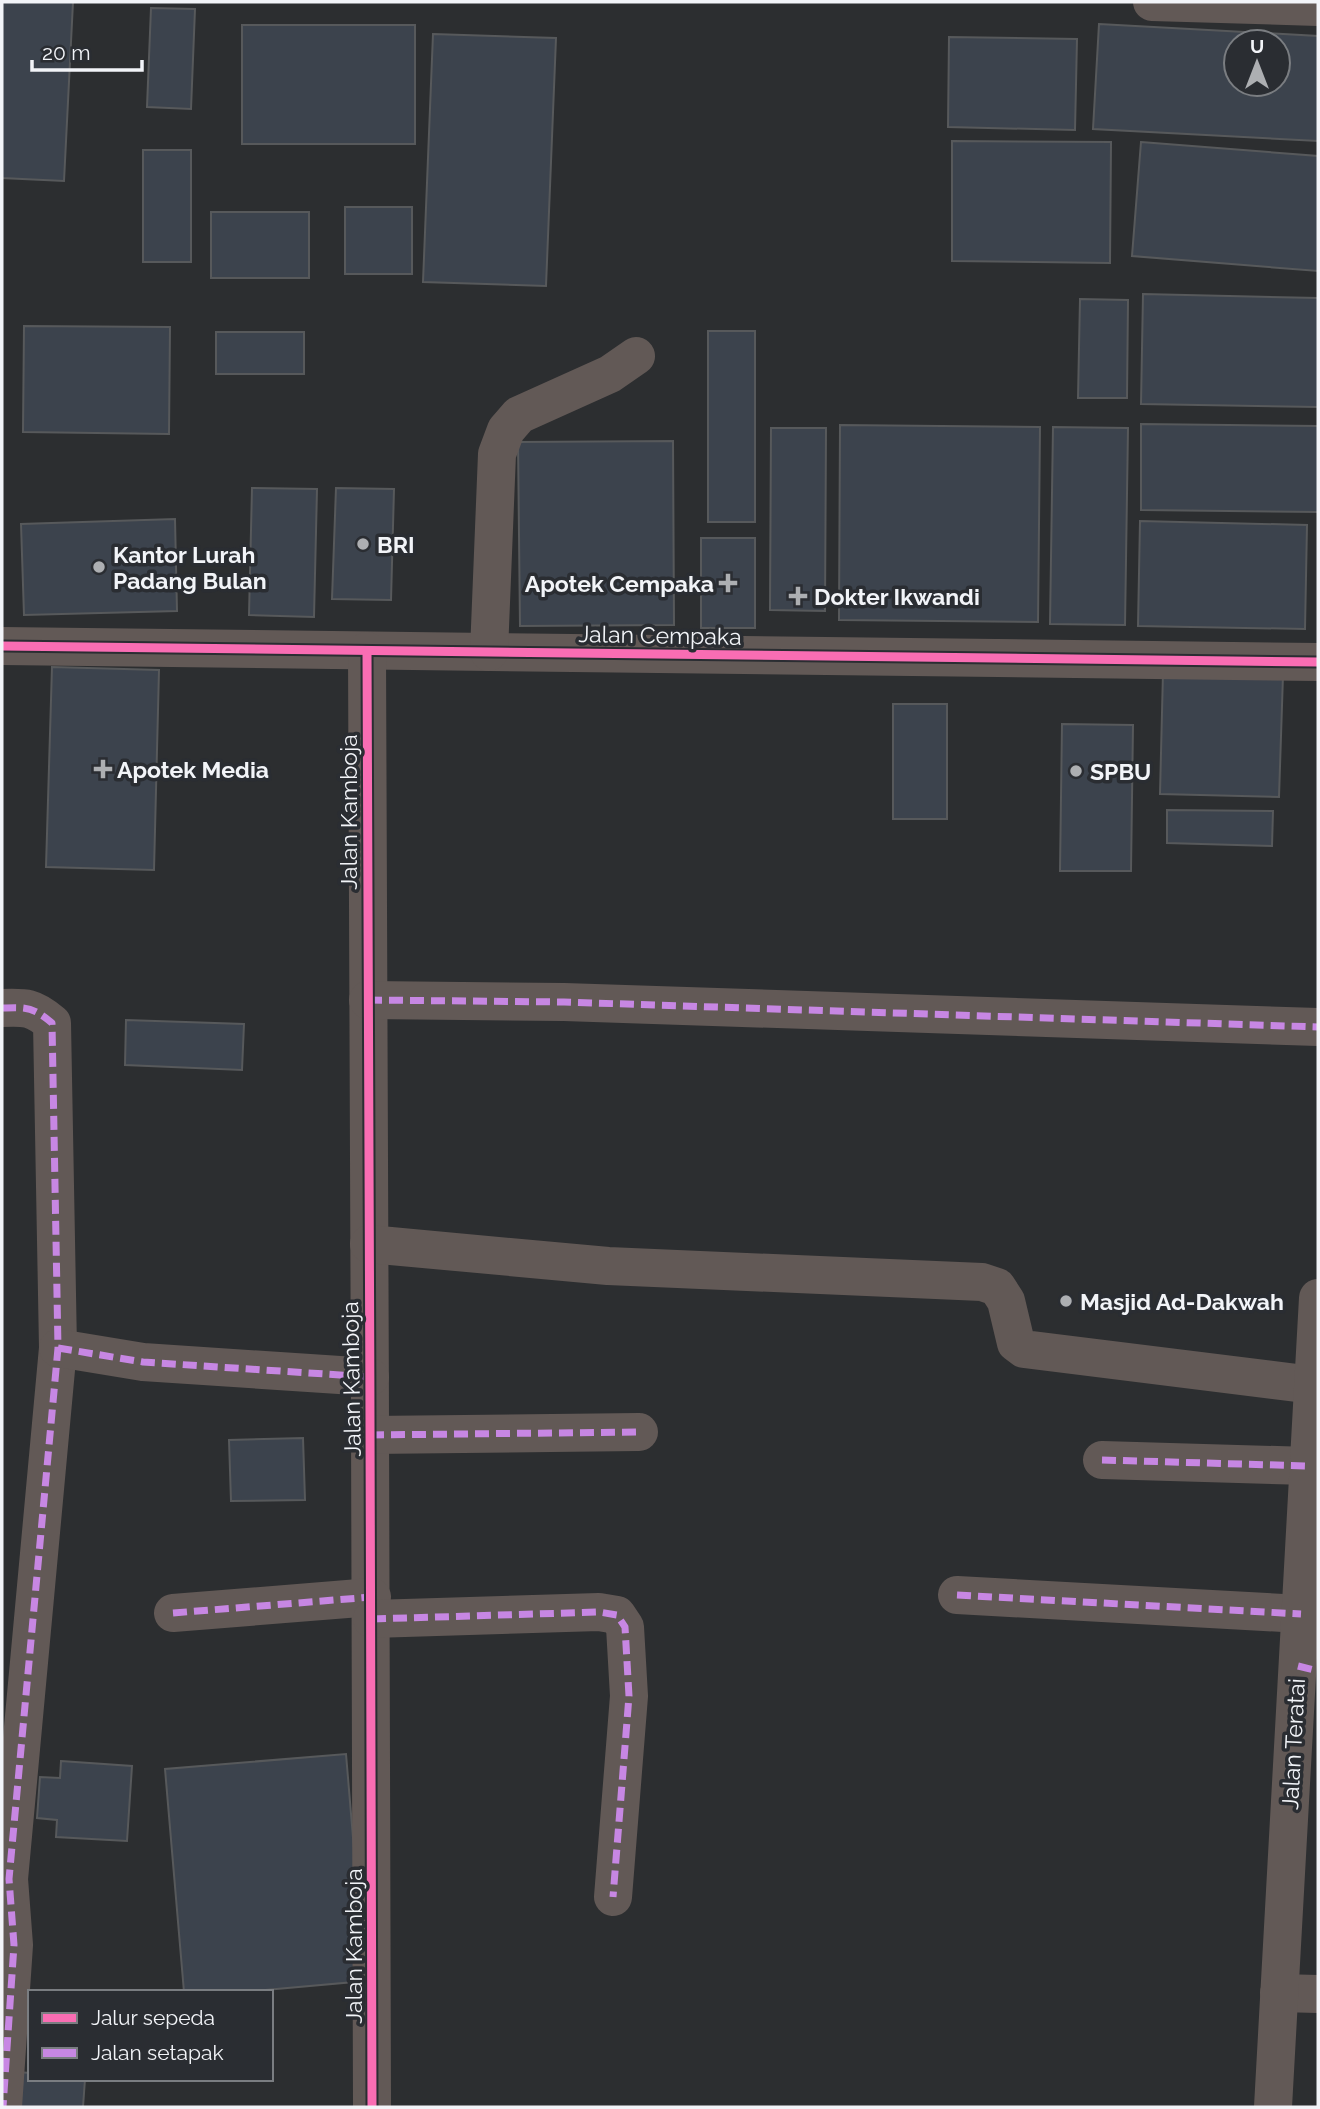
<svg xmlns="http://www.w3.org/2000/svg" width="1320" height="2109" font-family="Raleway,sans-serif">
  <style>
    .building { fill: #3c434d; stroke: #57595b; stroke-width: 2; fill-rule: evenodd }
    .lines { fill: none; stroke-linecap: round; stroke-linejoin: round }
    .minor { stroke: #625956; stroke-width: 38 }
    .quiet { stroke: #c787e3; stroke-width: 7; stroke-dasharray: 14 7; stroke-linecap: butt }
    .cycleway-casing { stroke: #2a2d32; stroke-width: 13 }
    .cycleway { stroke: #f96db3; stroke-width: 9 }
    .poi-dot { fill: #adafb2; stroke: #2a2d32; stroke-width: 2.5 }
    .labels { text-anchor: middle; dominant-baseline: central; stroke-width: 7; stroke-linejoin: round; paint-order: stroke }
    .poi-label { font-size: 23px; font-weight: bold; fill: #f2f4f8; stroke: #2a2d32; text-anchor: start }
    .street-label { font-size: 23px; fill: #f2f4f8; stroke: #2a2d32 }
  </style>
  <rect width="100%" height="100%" fill="#2c2e30"/>
  <g class="building">
    <polygon points="2,2 73,2 64,181 2,178"/>
    <polygon points="151,8 195,9 191,109 147,107"/>
    <path d="M1099,24L1318,36V141L1093,129ZM1236,42H1278V84H1236Z"/>
    <rect x="242" y="25" width="173" height="119"/>
    <polygon points="433,34 556,38 546,286 423,282"/>
    <polygon points="949,37 1077,39 1075,130 948,127"/>
    <polygon points="952,141 1111,142 1110,263 952,261"/>
    <polygon points="1141,142 1318,156 1318,271 1132,256"/>
    <rect x="143" y="150" width="48" height="112"/>
    <rect x="345" y="207" width="67" height="67"/>
    <rect x="211" y="212" width="98" height="66"/>
    <polygon points="1143,294 1318,298 1318,407 1141,404"/>
    <polygon points="1080,299 1128,300 1127,398 1078,398"/>
    <polygon points="24,326 170,327 169,434 23,432"/>
    <rect x="708" y="331" width="47" height="191"/>
    <rect x="216" y="332" width="88" height="42"/>
    <polygon points="1141,424 1318,426 1318,512 1141,510"/>
    <polygon points="840,425 1040,427 1038,622 839,620"/>
    <polygon points="1053,427 1128,428 1125,625 1050,624"/>
    <polygon points="771,428 826,428 825,611 770,610"/>
    <polygon points="673,441 674,625 520,626 518,442"/>
    <polygon points="252,488 317,489 314,617 249,615"/>
    <polygon points="336,488 394,489 391,600 332,599"/>
    <polygon points="175,519 177,611 24,615 21,524"/>
    <polygon points="1140,521 1307,525 1305,629 1138,626"/>
    <rect x="701" y="538" width="54" height="90"/>
    <polygon points="52,667 159,670 154,870 46,867"/>
    <polygon points="1163,672 1283,675 1279,797 1160,794"/>
    <rect x="893" y="704" width="54" height="115"/>
    <polygon points="1062,724 1133,725 1131,871 1060,871"/>
    <polygon points="1167,810 1273,811 1272,846 1167,843"/>
    <polygon points="126,1020 244,1024 242,1070 125,1065"/>
    <polygon points="303,1438 305,1500 231,1501 229,1440"/>
    <polygon points="346,1754 365,1981 243,1992 184,1992 165,1769"/>
    <polygon points="61,1761 132,1766 127,1841 56,1837 57,1820 37,1818 40,1777 60,1778"/>
    <polygon points="17,2072 30,2073 30,2079 85,2079 83,2107 15,2107"/>
  </g>
  <g class="lines">
    <g class="minor">
      <polyline points="1152,2 1318,7"/>
      <polyline points="2,646 1318,662"/>
      <path d="M367,651C368,1136 372,1622 372,2107"/>
      <polyline points="489,652 497,454 506,430 519,415 610,374 636,356"/>
      <polyline points="368,1000 564,1002 1318,1027"/>
      <path d="M2,1008C26,1007 33,1007 52,1023L58,1348L9,1879L14,1945L3,2107"/>
      <polyline points="369,1244 608,1266 982,1282 997,1287 1006,1301 1016,1343 1024,1349 1313,1385"/>
      <polyline points="58,1348 143,1362 370,1377"/>
      <polyline points="370,1435 639,1432"/>
      <polyline points="1102,1460 1309,1466"/>
      <polyline points="957,1595 1301,1614"/>
      <polyline points="173,1613 372,1597"/>
      <polyline points="372,1619 599,1612 617,1615 625,1627 629,1696 613,1897"/>
      <polyline points="1279,1993 1318,1994"/>
      <polyline points="1273,2107 1318,1298"/>
    </g>
    <g class="quiet">
      <polyline points="368,1000 564,1002 1318,1027"/>
      <path d="M2,1008C26,1007 33,1007 52,1023L58,1348L9,1879L14,1945L3,2107"/>
      <polyline points="58,1348 143,1362 370,1377"/>
      <polyline points="370,1435 639,1432"/>
      <polyline points="1102,1460 1309,1466"/>
      <polyline points="957,1595 1301,1614"/>
      <polyline points="173,1613 372,1597"/>
      <polyline points="372,1619 599,1612 617,1615 625,1627 629,1696 613,1897"/>
      <polyline points="1298,1666 1318,1671"/>
    </g>
    <g class="cycleway-casing">
      <g id="cycleway">
        <polyline points="2,646 1318,662"/>
        <path d="M367,651C368,1136 372,1622 372,2107"/>
      </g>
    </g>
    <use href="#cycleway" class="cycleway"/>
  </g>
  <g class="poi-dot">
    <circle cx="363" cy="544" r="7"/>
    <circle cx="99" cy="567" r="7"/>
    <path d="M724.5 572.5h7v7h7v7h-7v7h-7v-7h-7v-7h7z"/>
    <path d="M794.5 585.5h7v7h7v7h-7v7h-7v-7h-7v-7h7z"/>
    <path d="M99.5 758.5h7v7h7v7h-7v7h-7v-7h-7v-7h7z"/>
    <circle cx="1076" cy="771" r="7"/>
    <circle cx="1066" cy="1301" r="7"/>
  </g>
  <g class="labels">
    <g class="poi-label">
      <text x="377" y="544">BRI</text>
      <text x="113" y="554">Kantor Lurah<tspan x="113" dy="26">Padang Bulan</tspan></text>
      <text x="714" y="583" text-anchor="end">Apotek Cempaka</text>
      <text x="814" y="596">Dokter Ikwandi</text>
      <text x="117" y="769">Apotek Media</text>
      <text x="1090" y="771">SPBU</text>
      <text x="1080" y="1301">Masjid Ad-Dakwah</text>
    </g>
    <g class="street-label">
      <text transform="translate(660 635) rotate(1)">Jalan Cempaka</text>
      <text transform="translate(348 812) rotate(-90)">Jalan Kamboja</text>
      <text transform="translate(351 1379) rotate(-91)">Jalan Kamboja</text>
      <text transform="translate(1293 1744) rotate(-87)">Jalan Teratai</text>
      <text transform="translate(353 1946) rotate(-90)">Jalan Kamboja</text>
    </g>
  </g>
  <rect width="1320" height="2109" fill="none" stroke="#f2f4f8" stroke-width="7"/>
  <rect x="28" y="1990" width="245" height="91" fill="#2a2d32" stroke="#7a7d81" stroke-width="2"/>
  <rect x="42" y="2013" width="35" height="10" fill="#f96db3" stroke="#7a7d81" stroke-width="2"/>
  <text x="91" y="2025" font-size="21" fill="#f2f4f8">Jalur sepeda</text>
  <rect x="42" y="2048" width="35" height="10" fill="#c787e3" stroke="#7a7d81" stroke-width="2"/>
  <text x="91" y="2060" font-size="21" fill="#f2f4f8">Jalan setapak</text>
  <g transform="translate(1257 63)"><circle r="33" fill="#2a2d32" stroke="#7a7d81" stroke-width="2"/>
  <path d="M0-5L12 26L0 18L-12 26Z" fill="#adafb2"/>
  <text y="-10" font-size="19" font-weight="bold" text-anchor="middle" fill="#f2f4f8">U</text>
  </g>
  <path d="M32 60v10h110v-10" fill="none" stroke="#f2f4f8" stroke-width="3.5"/>
  <text x="42" y="60" font-size="21" fill="#f2f4f8" stroke="#2a2d32" stroke-width="5" paint-order="stroke">20 m</text>
</svg>
